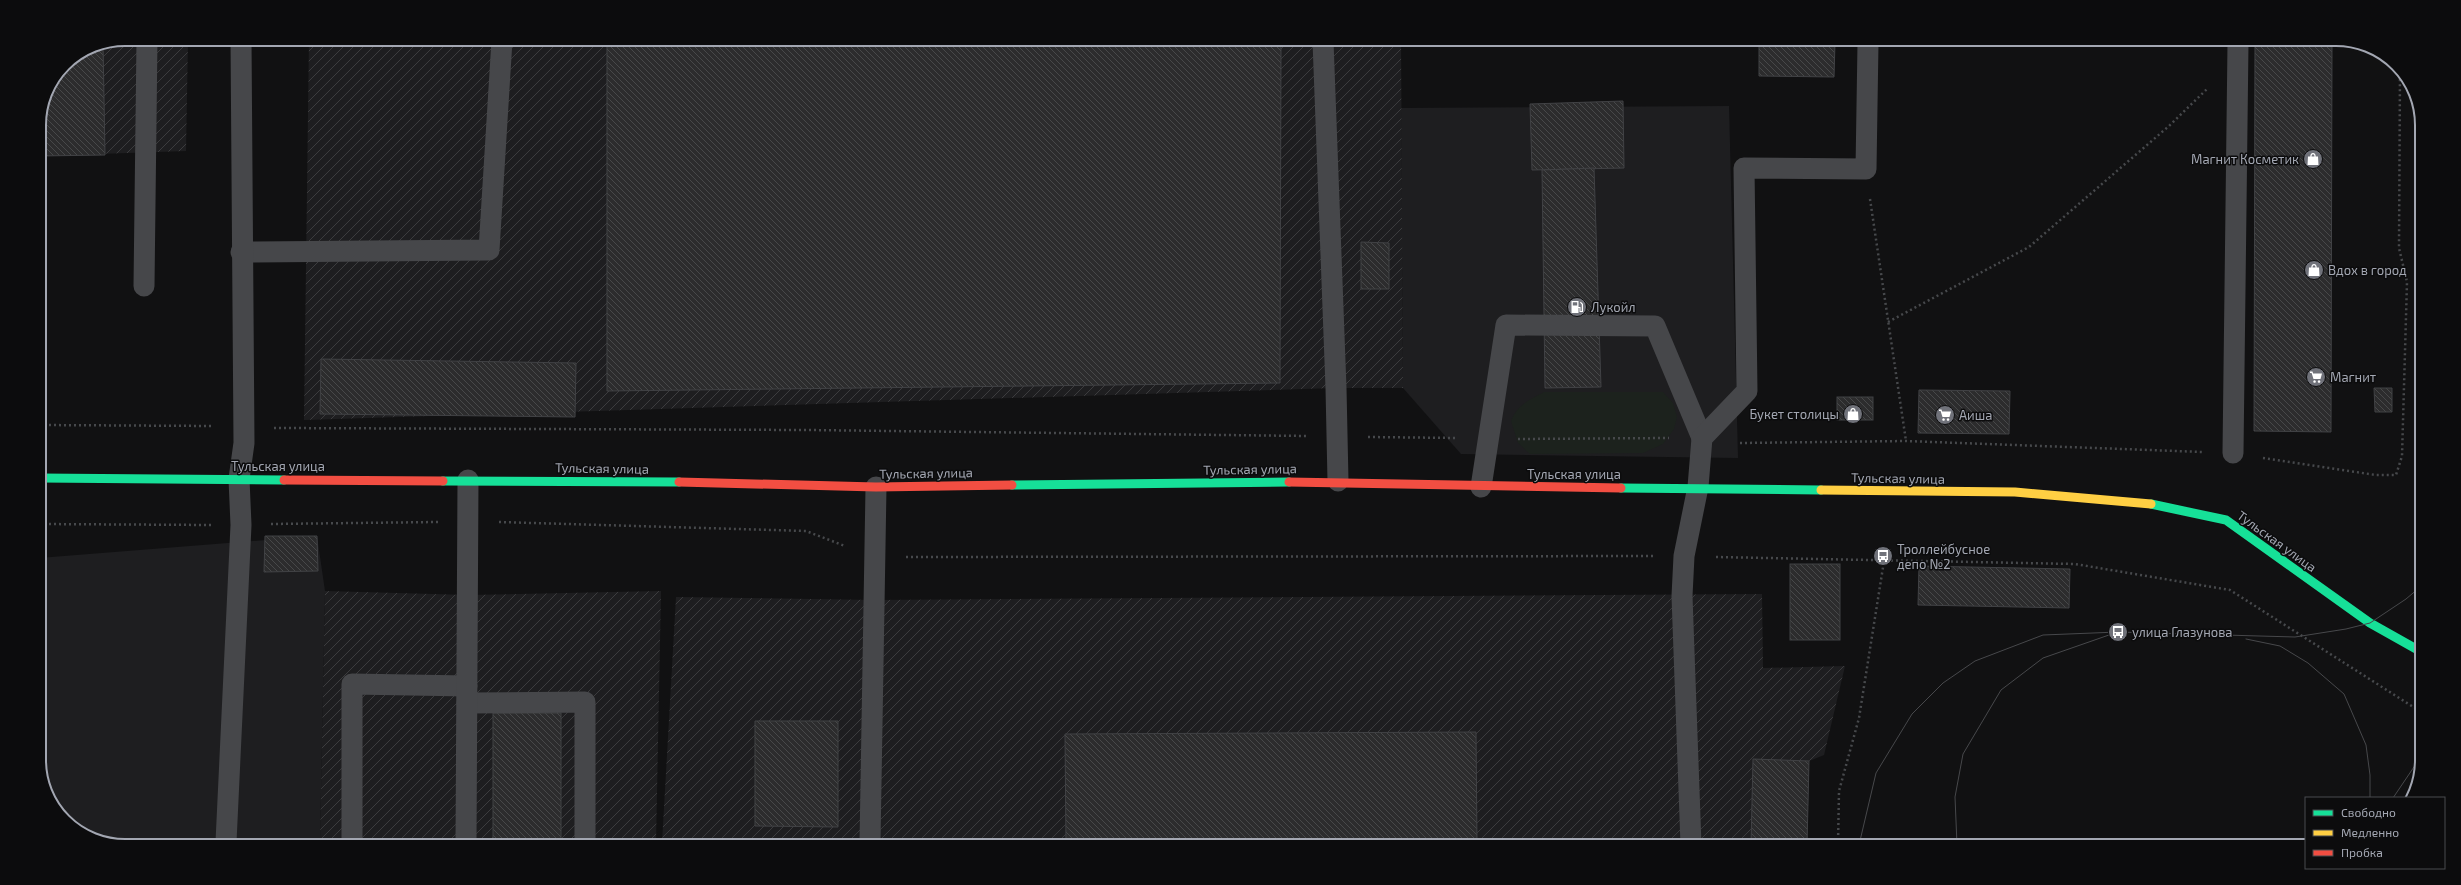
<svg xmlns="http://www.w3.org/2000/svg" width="2461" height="885" font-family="'Exo 2',sans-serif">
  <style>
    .built { fill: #1e1e20 }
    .industrial { fill: url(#industrial-furrows) }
    .grass { fill: #1c221d }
    .building { fill: url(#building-back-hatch); stroke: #414245 }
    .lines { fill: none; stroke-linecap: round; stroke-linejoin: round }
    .path { stroke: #47494c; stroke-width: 2.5; stroke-dasharray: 2 3; stroke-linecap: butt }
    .lane { stroke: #46474a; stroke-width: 21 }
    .fast { stroke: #16e098; stroke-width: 9 }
    .slow { stroke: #ffcf43; stroke-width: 9 }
    .jam { stroke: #f24e42; stroke-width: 9 }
    .tram { stroke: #47484b; stroke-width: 1 }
    .labels { text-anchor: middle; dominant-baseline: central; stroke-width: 3; stroke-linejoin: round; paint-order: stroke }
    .poi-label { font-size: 13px; fill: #a3a7b2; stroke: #0c0c0d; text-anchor: start }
    .street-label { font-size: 13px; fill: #a3a7b2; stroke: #0c0c0d }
    .rim { fill: none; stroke: #a3a7b2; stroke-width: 2 }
  </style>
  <defs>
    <pattern id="industrial-furrows" width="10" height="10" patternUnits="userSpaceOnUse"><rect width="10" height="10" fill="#1e1e20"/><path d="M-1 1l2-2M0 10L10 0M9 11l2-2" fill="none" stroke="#3c3c3e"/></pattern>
    <pattern id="building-back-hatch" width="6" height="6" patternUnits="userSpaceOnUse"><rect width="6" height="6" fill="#2c2c2d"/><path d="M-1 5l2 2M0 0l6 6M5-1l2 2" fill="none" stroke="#474849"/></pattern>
  </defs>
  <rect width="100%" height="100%" fill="#111112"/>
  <g class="built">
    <polygon points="1729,106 1738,458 1461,454 1403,388 1401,108"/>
    <polygon points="317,536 325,591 320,842 98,841 57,812 39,766 39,558"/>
  </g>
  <g class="industrial">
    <polygon points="125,39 188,39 186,151 39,156 39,120 46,92 64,64 92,45"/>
    <polygon points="309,39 1401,42 1403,388 1336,388 304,420"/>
    <polygon points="325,591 468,595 661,591 656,843 320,842"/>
    <polygon points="1762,594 1763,668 1845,666 1824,755 1809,761 1807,845 662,843 676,597 874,600"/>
  </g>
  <path class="grass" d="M1544,392H1663L1673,403L1677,417L1674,429L1663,444L1643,453L1530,454L1518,443L1511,421C1517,405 1529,400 1544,392Z"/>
  <g class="building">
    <polygon points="607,40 1281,41 1280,383 607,391"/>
    <polygon points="1759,42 1835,42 1834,77 1759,76"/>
    <polygon points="103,43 105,155 39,156 39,120 46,92 64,64 92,45"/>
    <polygon points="2255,43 2332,43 2331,432 2254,431"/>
    <polygon points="1623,101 1624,168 1532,170 1530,104"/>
    <polygon points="1594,168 1601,387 1545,388 1542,170"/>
    <polygon points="1361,242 1389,243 1389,289 1361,289"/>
    <polygon points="321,359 576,363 575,417 320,414"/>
    <polygon points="2374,388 2392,388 2392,412 2375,412"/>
    <polygon points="1919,390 2010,391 2009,434 1918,433"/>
    <rect x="1837" y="397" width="36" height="23"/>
    <polygon points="265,536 317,536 318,571 264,572"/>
    <rect x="1790" y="564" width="50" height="76"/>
    <polygon points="1919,566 2070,569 2069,608 1918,605"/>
    <rect x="493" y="713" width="68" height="129"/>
    <polygon points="755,721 838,721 838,827 755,826"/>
    <polygon points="1476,732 1477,844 1066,843 1065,734"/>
    <polygon points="1753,759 1809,761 1807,845 1751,845"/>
  </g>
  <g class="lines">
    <g class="path">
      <polyline points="1870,199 1906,441"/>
      <polyline points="1888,322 2029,247 2169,126 2207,89"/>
      <polyline points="39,425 213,426"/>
      <polyline points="274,428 807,430 1307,436"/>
      <polyline points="1368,437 1457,438"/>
      <polyline points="1518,439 1669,438"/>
      <polyline points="1740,443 1906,441 2203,452"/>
      <polyline points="2263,458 2376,475 2396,475 2402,456 2407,282 2399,248 2400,70"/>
      <polyline points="499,522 806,531 845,546"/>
      <polyline points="39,524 212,525"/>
      <polyline points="271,524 438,522"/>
      <polyline points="906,557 1655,556"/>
      <polyline points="1716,557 2075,564 2230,590 2418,710"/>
      <polyline points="1838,845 1839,791 1859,718 1884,561"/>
    </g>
    <g class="lane">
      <polyline points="1323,41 1336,388 1338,481"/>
      <polyline points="241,252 489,250 502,40"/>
      <polyline points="144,286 147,39"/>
      <polyline points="2233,453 2238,43"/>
      <polyline points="1481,487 1506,325 1655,326 1702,438"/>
      <polyline points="467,703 585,702 585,842"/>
      <polyline points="226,842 241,525 239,479 244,443 241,39"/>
      <polyline points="352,842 352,684 467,686"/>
      <polyline points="466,842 468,480"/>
      <polyline points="870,843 876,487"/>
      <polyline points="1691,845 1682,596 1684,556 1698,487 1702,438 1747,391 1744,168 1866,169 1868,43"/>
    </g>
    <g class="fast">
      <polyline points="39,478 284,480"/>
      <polyline points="443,481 679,482"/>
      <polyline points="1012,485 1289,482"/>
      <polyline points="1621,488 1821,490"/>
      <polyline points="2151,504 2226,520 2370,623 2418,650"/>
    </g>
    <polyline class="slow" points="1821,490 2015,492 2151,504"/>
    <g class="jam">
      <polyline points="284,480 443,481"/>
      <polyline points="679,482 876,487 1012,485"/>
      <polyline points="1289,482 1621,488"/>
    </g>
    <g class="tram">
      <polyline points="2246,639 2280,646 2308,663 2344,694 2366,745 2370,775 2370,798"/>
      <polyline points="2393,798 2418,761"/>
      <polyline points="1859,845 1876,773 1912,714 1943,683 1975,661 2043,635 2118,632 2295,637 2346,629 2370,623 2406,599 2419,588"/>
      <polyline points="1957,845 1955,797 1963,754 2001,690 2043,658 2109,635"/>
    </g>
  </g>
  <defs>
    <g id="shop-disc" transform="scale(1)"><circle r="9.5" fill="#70727a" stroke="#0c0c0d"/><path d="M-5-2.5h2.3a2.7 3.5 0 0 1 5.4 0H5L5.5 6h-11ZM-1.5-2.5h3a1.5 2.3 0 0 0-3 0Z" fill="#fff"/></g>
    <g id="fuel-disc" transform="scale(1)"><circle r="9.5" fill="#70727a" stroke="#0c0c0d"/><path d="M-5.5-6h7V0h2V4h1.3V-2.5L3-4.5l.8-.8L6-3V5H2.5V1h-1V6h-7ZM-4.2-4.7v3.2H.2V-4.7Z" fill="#fff"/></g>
    <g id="supermarket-disc" transform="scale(1)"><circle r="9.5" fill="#70727a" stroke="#0c0c0d"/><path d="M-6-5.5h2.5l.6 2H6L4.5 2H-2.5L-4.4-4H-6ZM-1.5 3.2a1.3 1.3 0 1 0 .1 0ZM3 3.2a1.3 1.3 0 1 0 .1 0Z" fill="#fff"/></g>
    <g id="bus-disc" transform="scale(1)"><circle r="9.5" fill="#70727a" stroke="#0c0c0d"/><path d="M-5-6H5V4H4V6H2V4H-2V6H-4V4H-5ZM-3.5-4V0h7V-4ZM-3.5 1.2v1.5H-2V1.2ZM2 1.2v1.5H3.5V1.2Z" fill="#fff"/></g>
  </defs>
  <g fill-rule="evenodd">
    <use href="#shop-disc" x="2313" y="159"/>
    <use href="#shop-disc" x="2314" y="270"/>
    <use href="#fuel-disc" x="1577" y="307"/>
    <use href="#supermarket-disc" x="2316" y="377"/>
    <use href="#shop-disc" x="1853" y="414"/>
    <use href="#supermarket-disc" x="1945" y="415"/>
    <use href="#bus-disc" x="1883" y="556"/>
    <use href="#bus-disc" x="2118" y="632"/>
  </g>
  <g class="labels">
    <g class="poi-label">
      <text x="2299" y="159" text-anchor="end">Магнит Косметик</text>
      <text x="2328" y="270">Вдох в город</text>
      <text x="1591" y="307">Лукойл</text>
      <text x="2330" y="377">Магнит</text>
      <text x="1839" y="414" text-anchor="end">Букет столицы</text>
      <text x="1959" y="415">Аиша</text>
      <text x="1897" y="549">Троллейбусное<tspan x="1897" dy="15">депо №2</tspan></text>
      <text x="2132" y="632">улица Глазунова</text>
    </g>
    <g class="street-label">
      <text x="278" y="466">Тульская улица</text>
      <text transform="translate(602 468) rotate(1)">Тульская улица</text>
      <text transform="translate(1250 469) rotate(-1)">Тульская улица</text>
      <text transform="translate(926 473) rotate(-1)">Тульская улица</text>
      <text x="1574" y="474">Тульская улица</text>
      <text transform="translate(1898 478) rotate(1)">Тульская улица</text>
      <text transform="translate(2277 541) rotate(36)">Тульская улица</text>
    </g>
  </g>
  <path d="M0 0H2461V885H0ZM125 46H2336A79 79 0 0 1 2415 125V760A79 79 0 0 1 2336 839H125A79 79 0 0 1 46 760V125A79 79 0 0 1 125 46Z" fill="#0c0c0d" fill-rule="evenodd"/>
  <path class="rim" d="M125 46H2336A79 79 0 0 1 2415 125V760A79 79 0 0 1 2336 839H125A79 79 0 0 1 46 760V125A79 79 0 0 1 125 46Z"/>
  <rect x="2305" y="797" width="140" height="72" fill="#0c0c0d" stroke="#484a4f"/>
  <rect x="2313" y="810" width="20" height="6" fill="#16e098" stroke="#484a4f"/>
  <text x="2341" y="817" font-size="12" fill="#a3a7b2">Свободно</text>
  <rect x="2313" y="830" width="20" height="6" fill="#ffcf43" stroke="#484a4f"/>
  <text x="2341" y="837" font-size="12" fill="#a3a7b2">Медленно</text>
  <rect x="2313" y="850" width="20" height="6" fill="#f24e42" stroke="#484a4f"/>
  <text x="2341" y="857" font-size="12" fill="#a3a7b2">Пробка</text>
</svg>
